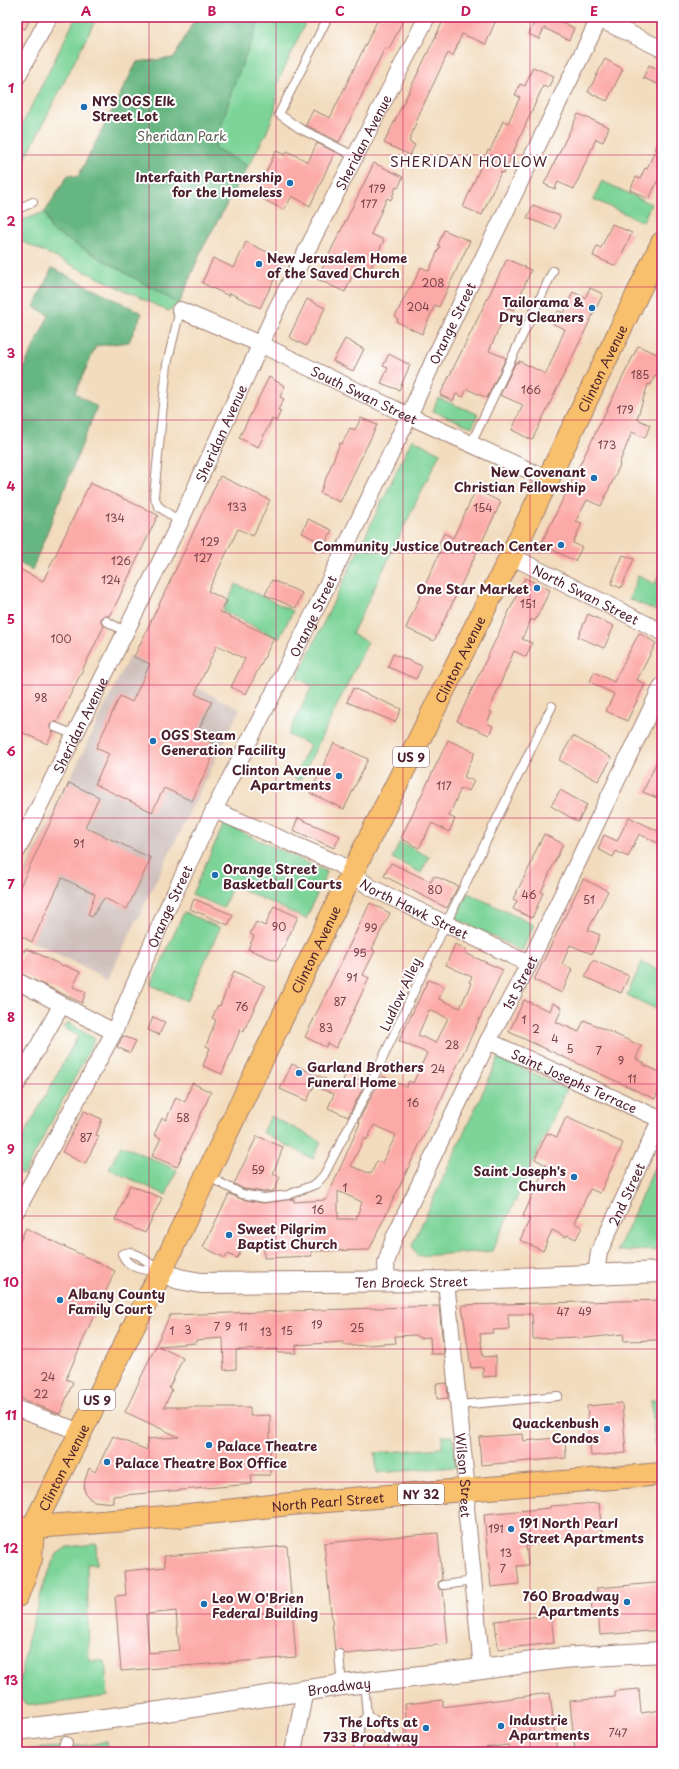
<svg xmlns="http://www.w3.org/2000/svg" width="679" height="1769" font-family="'Playpen Sans',sans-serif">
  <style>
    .industrial { fill: #cfc0bb }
    .green { fill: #7dd499; stroke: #647a62 }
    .forest { fill: #66b681; stroke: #586a56 }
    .building { fill: #fcaaa7; fill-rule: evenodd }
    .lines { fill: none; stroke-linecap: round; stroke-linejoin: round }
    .service-casing { stroke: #9e7e74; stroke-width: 10 }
    .pedestrian-casing { stroke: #9e7e74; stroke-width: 14 }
    .minor-casing { stroke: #9e7e74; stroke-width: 18 }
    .tertiary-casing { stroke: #9e7e74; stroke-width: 22 }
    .primary-casing { stroke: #9e7e74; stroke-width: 24 }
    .service { stroke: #fff; stroke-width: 8 }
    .pedestrian { stroke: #fff; stroke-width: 12 }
    .minor { stroke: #fff; stroke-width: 16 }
    .tertiary { stroke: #fff; stroke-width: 20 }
    .primary { stroke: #f8bf6c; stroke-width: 22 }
    .grid { fill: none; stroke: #c2185b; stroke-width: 1; stroke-opacity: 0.55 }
    .poi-dot { fill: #1f6fb2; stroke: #fff; stroke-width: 1.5 }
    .labels { text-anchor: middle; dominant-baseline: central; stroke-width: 4; stroke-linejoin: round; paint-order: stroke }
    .number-label { font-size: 11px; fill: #76424a }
    .shield { fill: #fff; stroke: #80626b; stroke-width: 1 }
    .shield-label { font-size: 12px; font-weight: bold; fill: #4a1f2b }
    .poi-label { font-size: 13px; font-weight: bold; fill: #4a1f2b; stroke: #fff; text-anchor: start }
    .park-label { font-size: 13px; fill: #5c5e52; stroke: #fff }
    .street-label { font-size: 13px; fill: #4a1f2b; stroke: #fff }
    .neighbourhood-label { font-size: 14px; letter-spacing: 1px; fill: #4a1f2b; stroke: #fff }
    .neatline { fill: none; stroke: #c2185b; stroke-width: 1.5 }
    .grid-label { font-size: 13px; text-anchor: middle; font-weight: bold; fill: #c2185b }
  </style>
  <rect width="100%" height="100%" fill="#fff"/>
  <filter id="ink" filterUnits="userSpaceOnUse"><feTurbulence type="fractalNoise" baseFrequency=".025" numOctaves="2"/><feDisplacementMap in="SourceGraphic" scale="8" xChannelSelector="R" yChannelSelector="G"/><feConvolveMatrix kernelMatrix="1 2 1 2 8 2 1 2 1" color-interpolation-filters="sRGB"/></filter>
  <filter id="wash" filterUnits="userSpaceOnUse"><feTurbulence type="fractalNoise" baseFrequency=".012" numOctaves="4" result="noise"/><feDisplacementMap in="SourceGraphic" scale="16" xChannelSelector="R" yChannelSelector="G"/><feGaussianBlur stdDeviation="0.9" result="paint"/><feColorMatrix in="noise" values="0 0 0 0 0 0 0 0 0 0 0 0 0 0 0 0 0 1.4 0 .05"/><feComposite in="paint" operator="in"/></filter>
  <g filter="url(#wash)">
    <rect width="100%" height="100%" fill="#f2dcbd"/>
    <polygon class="industrial" points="130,655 240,709 108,979 17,934 17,888"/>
    <g class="green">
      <polygon points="76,17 97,17 17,175 17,135"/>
      <polygon points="196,17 308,17 278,82 275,110 266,134 201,251 179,304 168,311 17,239 17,220 26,219 45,212 68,175 78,177 137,62 174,58"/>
      <polygon points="602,181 651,204 643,222 593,199"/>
      <polygon points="438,398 478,414 472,427 433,411"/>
      <polygon points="412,439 440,453 352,634 368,642 300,781 294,778 310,745 288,735 312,686 297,678"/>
      <polygon points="662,568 662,613 629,599 638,576 655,584"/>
      <polygon points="236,584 293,611 279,639 223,611"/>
      <polygon points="224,824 327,872 306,919 233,885 223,908 192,894"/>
      <polygon points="400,842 429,857 421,873 392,858"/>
      <polygon points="468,893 534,925 522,951 455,918"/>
      <polygon points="184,912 220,928 187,1001 151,985"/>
      <polygon points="642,962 662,972 662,1012 627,995"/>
      <polygon points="69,1023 95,1039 25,1172 22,1174 17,1170 17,1148 78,1036 63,1027"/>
      <polygon points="499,1057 567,1089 492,1251 417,1256 412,1245"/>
      <polygon points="271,1116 321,1142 313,1159 262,1132"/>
      <polygon points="121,1145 177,1170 166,1195 109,1169"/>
      <polygon points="662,1151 662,1250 617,1251"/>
      <polygon points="662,1399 662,1450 656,1451 651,1400"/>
      <polygon points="442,1436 453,1436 456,1467 377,1473 375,1453 442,1448"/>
      <polygon points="96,1544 97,1564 87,1564 89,1661 105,1661 108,1696 42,1705 27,1704 17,1697 28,1639 44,1583 57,1554 67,1547"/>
      <polygon points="106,1741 108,1752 17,1752 17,1750 91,1745"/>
    </g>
    <g class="forest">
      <polygon points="196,17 261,17 232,90 215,148 248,166 201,251 179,304 51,230 45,212 68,175 78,177 137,62 174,58"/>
      <polygon points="52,268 142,313 129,342 96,346 75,393 97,407 32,570 17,562 17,381 49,315 34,307"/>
    </g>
    <g id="blocks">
      <g class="building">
        <polygon points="17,17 31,17 25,29 17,25"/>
        <polygon points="379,17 405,17 389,49 385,48 339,142 306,125 313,110 330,118"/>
        <polygon points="445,17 497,17 486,44 462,34 453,56 448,53 420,112 409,142 415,145 410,155 384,143"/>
        <polygon points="521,17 552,17 574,28 569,40 544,28 539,39 529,34 534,23"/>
        <polygon points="605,59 623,69 607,101 588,92"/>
        <polygon points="649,65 662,71 662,86 643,78"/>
        <polygon points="533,67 554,76 548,88 543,86 504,173 501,172 482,215 463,207 488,150 490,151 503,121 508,123 520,97 515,95 520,84 525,86"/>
        <polygon points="578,114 609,127 603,142 596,139 574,189 558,182 555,189 544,184"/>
        <polygon points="662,133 662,172 649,199 630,190 636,177 640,179 645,168 647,169"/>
        <polygon points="317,143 335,152 310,206 292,196 284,210 255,195 276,151 285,155 287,151 308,162"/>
        <polygon points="374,163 403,177 398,188 396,187 391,200 387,198 371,234 384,240 369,272 357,266 345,292 317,279"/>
        <polygon points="533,205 560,216 555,229 527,218"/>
        <polygon points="612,224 632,233 616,266 593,256 597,246 601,248"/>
        <polygon points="444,230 470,241 439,307 435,305 422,334 397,322 398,319 395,317 409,288 411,288 421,267 429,271 440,246 438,245"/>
        <polygon points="246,242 284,260 260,308 230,293 229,296 202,283 213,258 234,268"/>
        <polygon points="507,259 531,270 514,310 508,308 489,351 506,358 487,398 467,389 463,397 456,394 453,401 440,395"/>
        <polygon points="590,288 603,294 532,440 512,430 523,405 500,395 516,362 518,363 519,361 546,374 565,329 553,324 558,311 564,313 573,292 585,298"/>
        <polygon points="307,299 325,308 306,346 289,337"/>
        <polygon points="345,339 364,349 353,371 333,361"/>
        <polygon points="638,346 662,356 662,378 655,375 651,385 648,384 637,419 650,425 645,438 632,432 619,464 620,465 601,506 587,500 576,521 582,523 573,543 582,547 575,561 541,544"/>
        <polygon points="389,354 410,365 399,390 381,383 388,368 383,366"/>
        <polygon points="269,377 285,386 280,397 284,399 278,410 281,411 276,421 272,419 258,447 239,438"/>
        <polygon points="361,418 377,425 340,502 320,493 340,443 342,444 350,428 355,430"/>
        <polygon points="220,476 270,500 253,536 238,529 208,591 227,601 220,612 274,638 246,694 231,687 245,659 217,645 195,694 212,702 196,735 218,746 192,801 164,788 152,812 95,784 109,754 96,748 120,696 132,702 150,664 134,657"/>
        <polygon points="90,483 158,515 115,606 109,616 104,616 101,619 101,623 104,626 57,722 54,722 50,725 50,728 53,732 47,744 17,730 17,568 43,581"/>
        <polygon points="476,490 501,502 434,641 406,628 442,547 438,545 444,533 453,538"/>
        <polygon points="308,519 332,530 325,544 302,533"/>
        <polygon points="623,555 634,559 621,588 611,584"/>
        <polygon points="525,578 550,590 535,621 531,619 522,639 532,643 526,657 514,651 489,711 492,712 487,723 493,726 489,735 457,721"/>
        <polygon points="272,580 302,593 296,608 265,595"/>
        <polygon points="588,614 614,626 604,648 578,637"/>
        <polygon points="639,633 656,643 637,680 645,684 627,721 606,711 614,694 590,682 594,672 614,682"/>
        <polygon points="393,654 422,666 416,679 388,667"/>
        <polygon points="353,688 401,709 395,722 347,702"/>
        <polygon points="573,736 612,758 598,781 559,760"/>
        <polygon points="448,740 475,752 464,777 474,781 469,791 461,788 449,816 455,819 449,832 432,823 419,848 401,838"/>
        <polygon points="334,743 368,759 344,809 310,793"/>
        <polygon points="662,750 662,800 643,792"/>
        <polygon points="69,783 99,797 85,827 151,858 127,909 104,898 92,917 88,915 95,894 62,878 32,942 17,934 17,893"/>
        <polygon points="560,790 587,805 578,822 551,806"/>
        <polygon points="629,817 662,833 662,845 639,834 628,857 616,851 613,857 598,849 604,835 617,841"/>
        <polygon points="298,818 340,836 334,848 293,830"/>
        <polygon points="544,834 563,844 541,892 543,893 532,918 513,909 517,901 513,899 533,860 532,859"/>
        <polygon points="391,863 431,882 434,876 458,886 447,908 384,876"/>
        <polygon points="583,879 608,891 588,930 600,935 592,954 570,945 562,964 572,969 562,993 534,980"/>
        <polygon points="194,899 233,915 228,925 190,909"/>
        <polygon points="370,903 390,913 372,949 375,951 363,975 369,978 336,1048 327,1043 326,1047 305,1037"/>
        <polygon points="274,906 298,917 277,961 248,949 254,936 250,934 256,922 265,926"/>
        <path d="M455,944L466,949L465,953L503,970L369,1250L311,1251L312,1256L264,1258V1248L242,1249L237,1258L228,1254L225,1258L203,1247L229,1194L241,1199L263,1203L294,1199V1202L326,1200L360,1123L358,1122L382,1076L406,1087L409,1081L413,1083L427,1053L399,1041L428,980L444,986L439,999L460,1008L471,983L469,982L472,977L446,965ZM429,1010L448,1018L436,1043L418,1035ZM374,1125L396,1135L382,1163L377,1161L371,1174L351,1166L364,1138L367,1140ZM338,1191L362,1202L356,1219H338Z"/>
        <polygon points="26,948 63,966 64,965 80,972 73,987 86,992 82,1003 17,972 17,966"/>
        <polygon points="593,960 629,976 621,993 585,977"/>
        <polygon points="234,971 265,986 243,1032 240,1030 222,1074 203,1066 210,1048 206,1046 216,1020 212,1018 218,1005 220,1006"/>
        <polygon points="524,1000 550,1011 553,1003 562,1008 556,1022 579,1032 584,1020 641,1046 636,1059 644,1063 644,1065 662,1073 662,1083 655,1099 509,1032"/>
        <polygon points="153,1017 165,1022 159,1035 148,1030"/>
        <polygon points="123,1036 136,1041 130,1053 117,1047"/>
        <polygon points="292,1064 341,1086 346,1073 366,1082 348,1117 328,1108 334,1094 314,1086 307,1101 280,1089"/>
        <polygon points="192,1083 211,1092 177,1167 152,1156 161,1138 154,1135 162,1118 166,1120 176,1097 185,1102"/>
        <polygon points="84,1111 102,1119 96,1135 99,1136 85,1164 62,1152"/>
        <polygon points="566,1117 623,1143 600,1193 590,1189 574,1223 582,1227 576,1239 567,1235 566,1237 552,1230 543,1251 520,1240 530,1219 523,1216 546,1165 535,1159 547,1133 557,1137"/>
        <polygon points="257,1136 283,1147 273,1174 280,1177 274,1191 264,1192 244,1189 234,1184"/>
        <polygon points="130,1185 162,1198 145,1233 115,1220"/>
        <polygon points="26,1228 115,1271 103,1297 104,1303 102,1308 99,1312 95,1313 66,1379 73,1382 60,1414 17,1397 17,1248"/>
        <polygon points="662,1300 662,1336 658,1336 659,1340 624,1341 623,1334 577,1339 577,1337 533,1339 532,1314 508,1314 509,1329 493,1330 493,1333 480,1334 483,1357 496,1356 496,1376 483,1377 483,1367 471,1368 462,1305"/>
        <polygon points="439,1306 444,1354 431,1354 430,1337 420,1338 416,1335 395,1336 396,1343 352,1346 352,1345 343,1345 343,1342 296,1345 296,1353 278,1353 278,1349 236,1350 236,1369 224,1370 223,1338 196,1340 196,1343 158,1346 183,1358 169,1388 172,1390 164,1407 250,1407 250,1416 270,1415 270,1475 251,1475 252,1484 113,1496 113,1503 94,1501 90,1499 86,1494 84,1489 85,1480 89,1468 95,1472 113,1436 147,1450 147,1439 179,1437 125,1412 170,1315"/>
        <polygon points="447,1383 448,1398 437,1399 436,1384"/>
        <polygon points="622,1403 626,1453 591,1456 587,1406"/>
        <polygon points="523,1434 524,1441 565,1437 566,1458 481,1465 479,1437"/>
        <polygon points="599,1503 602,1534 564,1538 526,1546 528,1565 517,1566 519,1584 491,1587 484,1514 550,1508 550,1506"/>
        <polygon points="438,1533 442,1580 439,1581 438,1585 439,1589 443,1590 448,1644 345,1654 341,1649 335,1651 324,1543"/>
        <path d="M287,1546L296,1657L121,1671L115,1596L126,1595L124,1571L165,1567L164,1556ZM176,1611L179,1650L149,1653L146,1614Z"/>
        <polygon points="655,1583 662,1584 662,1630 600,1635 598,1610 592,1612 591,1594 597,1594 597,1588"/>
        <polygon points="551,1615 554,1643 498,1649 495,1621"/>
        <polygon points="639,1689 641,1713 662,1710 662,1752 575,1752 570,1701 615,1697 615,1691"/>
        <polygon points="550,1693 557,1752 509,1752 508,1745 453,1752 409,1752 405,1704 443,1700 443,1707"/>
      </g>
    </g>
  </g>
  <g filter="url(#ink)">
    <use href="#blocks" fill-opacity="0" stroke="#9e7e74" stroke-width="1"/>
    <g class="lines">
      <g class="service-casing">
        <g id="service">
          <polyline points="328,17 279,114 299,128 356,157"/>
          <polyline points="17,208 20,208 33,202"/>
          <polyline points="471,444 553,271"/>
          <polyline points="180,522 158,506 154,496 167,364 180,310"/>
          <polyline points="106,621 126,632"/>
          <polyline points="55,727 75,735"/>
          <polyline points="207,1176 242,1194 264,1198 288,1195 316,1184 324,1175 365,1096 440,936 552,706"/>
          <path d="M130,1252L140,1256L161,1272C145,1270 129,1270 122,1254Z"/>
          <polyline points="459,1405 558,1396"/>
          <polyline points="443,1585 474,1581"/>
          <polyline points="339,1654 342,1685"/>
          <path d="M367,1715C386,1727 392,1729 394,1752"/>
          <polyline points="358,1752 360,1725 367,1715 364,1683"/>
        </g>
      </g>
      <g class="pedestrian-casing">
        <polyline id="pedestrian" points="64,1752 66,1743"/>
      </g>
      <g class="minor-casing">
        <g id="minor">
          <polyline points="595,17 662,49"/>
          <polyline points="17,77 49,17"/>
          <path id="s1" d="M180,310L260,344L409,416L548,479"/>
          <path id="s2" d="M511,556L662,632"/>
          <path id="s3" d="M214,810L337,863L370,887L529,964"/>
          <path id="s4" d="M17,851L180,522L277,308L427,17"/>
          <polyline points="17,981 114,1032"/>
          <path id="s5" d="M488,1041L662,1120"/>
          <polyline points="17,1084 61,1006"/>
          <path id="s6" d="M17,1210L114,1032L167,909L214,810L304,633L409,416L435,357L600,17"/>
          <path id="s7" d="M596,1274L599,1252L662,1116"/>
          <path id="s8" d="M446,1281L467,1491L466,1507L482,1669"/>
          <path id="s9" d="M387,1282L386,1263L394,1238L488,1041L529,964L662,686"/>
          <polyline points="17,1409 81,1432"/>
          <polyline points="293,1752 305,1690"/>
        </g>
      </g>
      <g class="tertiary-casing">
        <g id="tertiary">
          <path id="s10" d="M161,1272L179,1279L201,1283L446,1281L662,1272"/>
          <path id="s11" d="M17,1730L159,1712L342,1685L482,1669L562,1658L662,1652"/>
        </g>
      </g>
      <g class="primary-casing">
        <g id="primary">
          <path id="s12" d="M22,1528L179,1516L290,1504L662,1474"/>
          <path id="s13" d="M17,1545L33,1527L161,1272L206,1176L347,883L511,556L662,243"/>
          <polyline points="17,1596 31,1559 33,1527"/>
        </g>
      </g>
      <use href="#service" class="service"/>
      <use href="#pedestrian" class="pedestrian"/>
      <use href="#minor" class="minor"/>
      <use href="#tertiary" class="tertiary"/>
      <use href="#primary" class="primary"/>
    </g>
  </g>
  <path class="grid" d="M149,17V1752M276,17V1752M403,17V1752M530,17V1752M17,155H662M17,287H662M17,420H662M17,553H662M17,685H662M17,818H662M17,951H662M17,1084H662M17,1216H662M17,1349H662M17,1482H662M17,1614H662"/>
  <g class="poi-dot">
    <circle cx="84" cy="107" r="4"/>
    <circle cx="290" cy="183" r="4"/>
    <circle cx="259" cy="264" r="4"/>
    <circle cx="592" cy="308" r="4"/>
    <circle cx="594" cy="478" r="4"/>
    <circle cx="561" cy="545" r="4"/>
    <circle cx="537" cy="588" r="4"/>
    <circle cx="153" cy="741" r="4"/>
    <circle cx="339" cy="776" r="4"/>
    <circle cx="215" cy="875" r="4"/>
    <circle cx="299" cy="1073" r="4"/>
    <circle cx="574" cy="1177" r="4"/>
    <circle cx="229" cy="1235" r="4"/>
    <circle cx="60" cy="1300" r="4"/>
    <circle cx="607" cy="1429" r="4"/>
    <circle cx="209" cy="1445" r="4"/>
    <circle cx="107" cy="1462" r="4"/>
    <circle cx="511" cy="1529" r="4"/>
    <circle cx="627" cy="1602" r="4"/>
    <circle cx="204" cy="1604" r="4"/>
    <circle cx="501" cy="1726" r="4"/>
    <circle cx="426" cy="1728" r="4"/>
  </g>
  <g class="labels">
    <g class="number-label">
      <text x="377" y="188">179</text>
      <text x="369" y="203">177</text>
      <text x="433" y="282">208</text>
      <text x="418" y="306">204</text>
      <text x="640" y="374">185</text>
      <text x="531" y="389">166</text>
      <text x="625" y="409">179</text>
      <text x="607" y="444">173</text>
      <text x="237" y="506">133</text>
      <text x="483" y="507">154</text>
      <text x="115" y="517">134</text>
      <text x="210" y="541">129</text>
      <text x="203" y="557">127</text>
      <text x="121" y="560">126</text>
      <text x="111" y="579">124</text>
      <text x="528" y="603">151</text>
      <text x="61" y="638">100</text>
      <text x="41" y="697">98</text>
      <text x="444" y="785">117</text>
      <text x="79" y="843">91</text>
      <text x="435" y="889">80</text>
      <text x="529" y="894">46</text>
      <text x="589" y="899">51</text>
      <text x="279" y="926">90</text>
      <text x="371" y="927">99</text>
      <text x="360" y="952">95</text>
      <text x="352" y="977">91</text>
      <text x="340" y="1001">87</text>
      <text x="242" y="1006">76</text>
      <text x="524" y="1019">1</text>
      <text x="326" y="1027">83</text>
      <text x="536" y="1028">2</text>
      <text x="555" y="1038">4</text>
      <text x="452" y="1044">28</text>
      <text x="570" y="1048">5</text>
      <text x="599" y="1050">7</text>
      <text x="621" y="1060">9</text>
      <text x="438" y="1068">24</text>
      <text x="632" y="1078">11</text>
      <text x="413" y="1102">16</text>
      <text x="183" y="1117">58</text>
      <text x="86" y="1137">87</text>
      <text x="258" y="1169">59</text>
      <text x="345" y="1187">1</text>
      <text x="379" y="1199">2</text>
      <text x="318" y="1209">16</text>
      <text x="563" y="1311">47</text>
      <text x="585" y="1311">49</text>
      <text x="317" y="1324">19</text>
      <text x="217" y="1326">7</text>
      <text x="228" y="1326">9</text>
      <text x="243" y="1326">11</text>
      <text x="357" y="1327">25</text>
      <text x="188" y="1329">3</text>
      <text x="172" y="1330">1</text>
      <text x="287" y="1330">15</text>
      <text x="266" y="1331">13</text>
      <text x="48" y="1376">24</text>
      <text x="41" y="1393">22</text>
      <text x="496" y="1528">191</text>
      <text x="506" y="1552">13</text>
      <text x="503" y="1568">7</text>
      <text x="618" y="1732">747</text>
    </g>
    <g class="shield">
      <rect x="393" y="747" width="36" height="20" rx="3"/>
      <rect x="79" y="1390" width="36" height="20" rx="3"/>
      <rect x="398" y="1484" width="46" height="20" rx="3"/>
    </g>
    <g class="shield-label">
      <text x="411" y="757">US 9</text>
      <text x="97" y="1400">US 9</text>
      <text x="421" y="1494">NY 32</text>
    </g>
    <g class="poi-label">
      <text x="92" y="100">NYS OGS Elk<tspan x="92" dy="15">Street Lot</tspan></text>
      <text x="282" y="176" text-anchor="end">Interfaith Partnership<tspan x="282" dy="15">for the Homeless</tspan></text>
      <text x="267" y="257">New Jerusalem Home<tspan x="267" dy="15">of the Saved Church</tspan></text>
      <text x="584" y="301" text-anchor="end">Tailorama &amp;<tspan x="584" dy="15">Dry Cleaners</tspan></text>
      <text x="586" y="471" text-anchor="end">New Covenant<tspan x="586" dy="15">Christian Fellowship</tspan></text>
      <text x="553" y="545" text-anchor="end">Community Justice Outreach Center</text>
      <text x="529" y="588" text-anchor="end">One Star Market</text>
      <text x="161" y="734">OGS Steam<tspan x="161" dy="15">Generation Facility</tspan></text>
      <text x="331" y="769" text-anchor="end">Clinton Avenue<tspan x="331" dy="15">Apartments</tspan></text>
      <text x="223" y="868">Orange Street<tspan x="223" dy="15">Basketball Courts</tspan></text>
      <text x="307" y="1066">Garland Brothers<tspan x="307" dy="15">Funeral Home</tspan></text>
      <text x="566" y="1170" text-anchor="end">Saint Joseph's<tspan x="566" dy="15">Church</tspan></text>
      <text x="237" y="1228">Sweet Pilgrim<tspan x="237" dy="15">Baptist Church</tspan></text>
      <text x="68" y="1293">Albany County<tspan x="68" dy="15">Family Court</tspan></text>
      <text x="599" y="1422" text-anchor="end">Quackenbush<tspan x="599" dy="15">Condos</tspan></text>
      <text x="217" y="1445">Palace Theatre</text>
      <text x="115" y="1462">Palace Theatre Box Office</text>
      <text x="519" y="1522">191 North Pearl<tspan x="519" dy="15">Street Apartments</tspan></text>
      <text x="619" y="1595" text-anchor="end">760 Broadway<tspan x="619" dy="15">Apartments</tspan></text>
      <text x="212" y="1597">Leo W O'Brien<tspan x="212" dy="15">Federal Building</tspan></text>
      <text x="509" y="1719">Industrie<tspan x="509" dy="15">Apartments</tspan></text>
      <text x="418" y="1721" text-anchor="end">The Lofts at<tspan x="418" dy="15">733 Broadway</tspan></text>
    </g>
    <g class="park-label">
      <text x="182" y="135">Sheridan Park</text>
    </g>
    <g class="street-label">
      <text stroke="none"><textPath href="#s4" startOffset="789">Sheridan Avenue</textPath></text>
      <text stroke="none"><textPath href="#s6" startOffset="988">Orange Street</textPath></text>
      <text stroke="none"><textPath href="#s13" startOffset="1315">Clinton Avenue</textPath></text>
      <text stroke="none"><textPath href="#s1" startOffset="203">South Swan Street</textPath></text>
      <text stroke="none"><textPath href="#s4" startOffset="465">Sheridan Avenue</textPath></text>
      <text stroke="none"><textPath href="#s2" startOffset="84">North Swan Street</textPath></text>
      <text stroke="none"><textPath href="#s6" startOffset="664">Orange Street</textPath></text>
      <text stroke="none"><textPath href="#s13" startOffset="991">Clinton Avenue</textPath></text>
      <text stroke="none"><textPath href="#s4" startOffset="141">Sheridan Avenue</textPath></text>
      <text stroke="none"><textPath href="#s6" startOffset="340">Orange Street</textPath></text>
      <text stroke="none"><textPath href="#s3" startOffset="224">North Hawk Street</textPath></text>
      <text stroke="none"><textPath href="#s13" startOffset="667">Clinton Avenue</textPath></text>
      <text stroke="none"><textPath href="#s9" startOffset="330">1st Street</textPath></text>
      <text transform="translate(400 994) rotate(-65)">Ludlow Alley</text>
      <text stroke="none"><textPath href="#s5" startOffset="95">Saint Josephs Terrace</textPath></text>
      <text stroke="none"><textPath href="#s7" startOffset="86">2nd Street</textPath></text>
      <text stroke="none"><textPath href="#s10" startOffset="252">Ten Broeck Street</textPath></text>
      <text stroke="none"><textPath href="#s13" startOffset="91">Clinton Avenue</textPath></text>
      <text stroke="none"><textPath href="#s8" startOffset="195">Wilson Street</textPath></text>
      <text stroke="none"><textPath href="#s12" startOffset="307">North Pearl Street</textPath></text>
      <text stroke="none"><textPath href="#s11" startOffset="325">Broadway</textPath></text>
    </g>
    <g class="neighbourhood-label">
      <text x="469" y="161">SHERIDAN HOLLOW</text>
    </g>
  </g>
  <rect width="679" height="1769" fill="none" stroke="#fff" stroke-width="44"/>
  <rect x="22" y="22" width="635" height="1725" class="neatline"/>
  <g class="grid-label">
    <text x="86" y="16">A</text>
    <text x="212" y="16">B</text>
    <text x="340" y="16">C</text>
    <text x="466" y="16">D</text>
    <text x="594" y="16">E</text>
    <text x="11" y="93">1</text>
    <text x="11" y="226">2</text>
    <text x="11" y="358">3</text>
    <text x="11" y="491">4</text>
    <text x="11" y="624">5</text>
    <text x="11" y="756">6</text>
    <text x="11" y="889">7</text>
    <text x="11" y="1022">8</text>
    <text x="11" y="1154">9</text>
    <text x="11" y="1287">10</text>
    <text x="11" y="1420">11</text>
    <text x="11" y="1553">12</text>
    <text x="11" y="1685">13</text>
  </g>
</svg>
